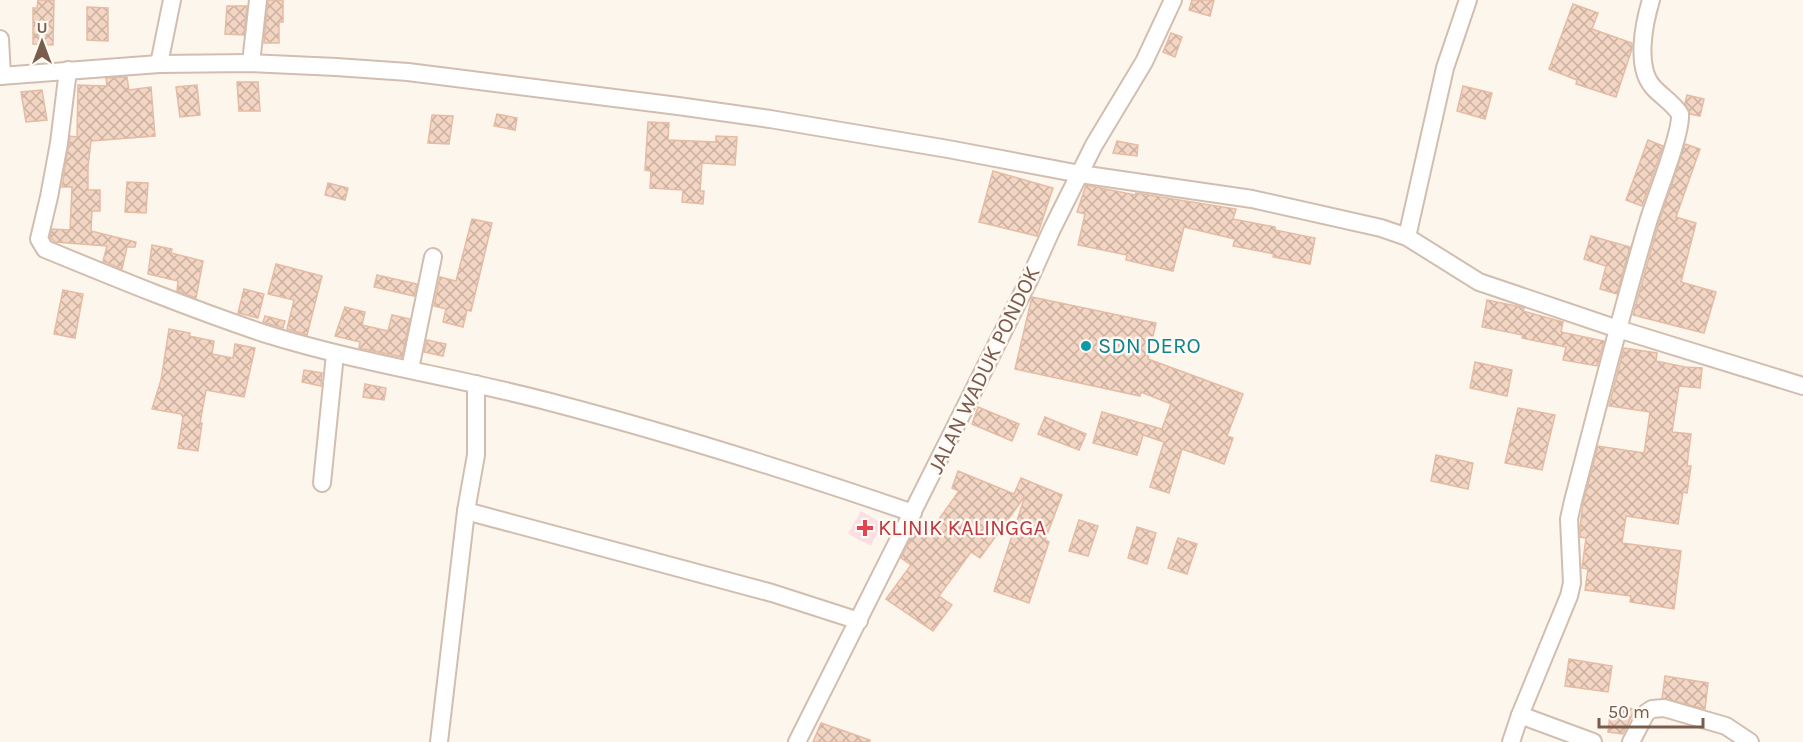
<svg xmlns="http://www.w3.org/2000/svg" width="1803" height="742" font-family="Karla,sans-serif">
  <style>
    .medical { fill: #fbdfe3 }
    .building { fill: url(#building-cross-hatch); stroke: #e6bba3; stroke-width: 1.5 }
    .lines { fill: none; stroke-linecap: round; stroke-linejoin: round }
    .minor-casing { stroke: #d1beb0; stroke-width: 20 }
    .minor { stroke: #fff; stroke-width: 16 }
    .culture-dot { fill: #0f9aa8; stroke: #fffaf3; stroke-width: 2 }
    .health-dot { fill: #e0444e; stroke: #fffaf3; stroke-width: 2 }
    .labels { text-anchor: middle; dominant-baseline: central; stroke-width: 5; stroke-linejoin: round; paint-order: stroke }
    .culture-label { font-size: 22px; fill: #0d838f; stroke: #fffaf3; text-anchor: start }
    .street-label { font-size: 22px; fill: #7a5c4d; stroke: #fffaf3 }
    .health-label { font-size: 22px; fill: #be3a42; stroke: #fffaf3; text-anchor: start }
  </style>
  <defs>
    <pattern id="building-cross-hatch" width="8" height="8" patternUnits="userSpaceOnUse" patternTransform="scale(1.5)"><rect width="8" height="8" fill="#f3d5c3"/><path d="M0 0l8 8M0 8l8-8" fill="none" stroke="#cab0a1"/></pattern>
  </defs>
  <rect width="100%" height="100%" fill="#fdf6ec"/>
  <polygon class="medical" points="861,511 882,523 871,546 848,534"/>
  <g class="building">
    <polygon points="38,0 54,0 53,45 33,44 33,8 37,8"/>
    <polygon points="268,0 283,0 283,22 279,22 279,43 264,43"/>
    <polygon points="1192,0 1214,0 1210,16 1189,10"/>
    <polygon points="1573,4 1598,13 1592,29 1632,43 1632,49 1616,97 1576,84 1577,80 1549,69"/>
    <polygon points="227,6 247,6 244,35 225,34"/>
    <polygon points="87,7 108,8 108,41 87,40"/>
    <polygon points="1171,33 1182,37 1175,57 1163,52"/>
    <polygon points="127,77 129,90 151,87 155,136 91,141 88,167 88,190 100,190 100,211 92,211 91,231 136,242 135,247 127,247 122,269 103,261 107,246 55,242 50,237 52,229 70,230 72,187 62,187 70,136 77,137 78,85 107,86 106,78"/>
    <polygon points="237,82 258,82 260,111 239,111"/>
    <polygon points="197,85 200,115 180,117 176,87"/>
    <polygon points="1463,86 1492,93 1485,119 1457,111"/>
    <polygon points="42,90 47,120 26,122 21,92"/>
    <polygon points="1687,95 1704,99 1700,116 1690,114 1685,103"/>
    <polygon points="497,114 517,118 515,130 494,126"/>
    <polygon points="432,115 453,116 449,144 428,143"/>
    <polygon points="648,122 669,123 668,140 716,142 716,136 737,137 735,165 702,163 700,191 704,191 703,204 682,202 683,190 650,188 651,171 645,170"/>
    <polygon points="1648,140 1663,146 1642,206 1626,200"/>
    <polygon points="1117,141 1138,145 1137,156 1113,153"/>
    <polygon points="1685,144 1700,149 1676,217 1696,223 1681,282 1716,292 1704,333 1633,315 1659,222"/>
    <polygon points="993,171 1053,188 1037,236 979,222"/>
    <polygon points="127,182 148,183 146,213 125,212"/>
    <polygon points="328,183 348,188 345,200 325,195"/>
    <polygon points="1086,185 1135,195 1136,193 1236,209 1233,219 1275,227 1275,230 1315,238 1310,264 1273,257 1274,254 1233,246 1235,239 1184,227 1173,271 1126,260 1127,255 1078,245 1085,214 1077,212"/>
    <polygon points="472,219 492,223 471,311 467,310 463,327 443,322 446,309 434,306 440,277 456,281"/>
    <polygon points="1591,236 1630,247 1617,294 1600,289 1606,266 1584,259"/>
    <polygon points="152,245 172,249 171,253 203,261 196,298 177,291 178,281 148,274"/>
    <polygon points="276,264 322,276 307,335 287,329 294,300 268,294"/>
    <polygon points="377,275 417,284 414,296 374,287"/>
    <polygon points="244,289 264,294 258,318 238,313"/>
    <polygon points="63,290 83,294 75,338 54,334"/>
    <polygon points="1032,297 1156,323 1148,359 1243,394 1227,436 1233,438 1224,464 1182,449 1169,493 1150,487 1164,442 1143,435 1137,455 1093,443 1102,412 1162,429 1171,404 1141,392 1140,396 1015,369"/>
    <polygon points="1487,300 1521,307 1524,308 1523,311 1563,322 1561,332 1604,341 1597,366 1563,360 1566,347 1522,338 1523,335 1482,327"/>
    <polygon points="345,307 365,312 362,325 388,331 392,315 410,319 402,357 359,348 360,342 335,336"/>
    <polygon points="265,316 285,321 283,328 263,322"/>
    <polygon points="169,329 190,333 189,336 214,341 212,354 233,358 235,344 255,348 244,397 206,390 200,423 202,423 198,451 178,448 183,417 181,414 152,409 161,380"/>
    <polygon points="427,340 446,344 443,356 424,352"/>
    <polygon points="1624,348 1657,353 1656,361 1685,367 1702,368 1700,388 1679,386 1672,432 1691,434 1687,466 1691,466 1687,493 1683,492 1678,524 1626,516 1622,543 1681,551 1674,609 1630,602 1631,596 1585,590 1588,569 1582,568 1586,538 1580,537 1580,527 1583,503 1598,446 1644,453 1650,412 1609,406"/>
    <polygon points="1475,362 1512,370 1507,396 1470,388"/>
    <polygon points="304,370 322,373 321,386 302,382"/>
    <polygon points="365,384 386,388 384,400 363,397"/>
    <polygon points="978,407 1019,424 1012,441 972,424"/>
    <polygon points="1518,408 1555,415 1542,470 1505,463"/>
    <polygon points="1045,417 1086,434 1079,450 1038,434"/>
    <polygon points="1436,455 1473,463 1468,489 1431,481"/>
    <polygon points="958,471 1014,494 1021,478 1062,495 1045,540 1049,542 1029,603 994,591 1025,496 980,558 971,552 939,596 952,605 933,631 886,599 911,565 901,558 910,540 917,530 927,536 959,491 952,488"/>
    <polygon points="1079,520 1098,526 1088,556 1069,551"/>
    <polygon points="1137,527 1156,533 1147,564 1128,558"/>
    <polygon points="1178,538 1197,544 1187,574 1168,568"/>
    <polygon points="1569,659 1612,666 1608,692 1565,686"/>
    <polygon points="1665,676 1708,683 1705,709 1662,698"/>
    <polygon points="1611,706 1635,709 1623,734 1608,732"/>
    <polygon points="821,723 870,740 870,742 813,742"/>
  </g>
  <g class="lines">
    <g class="minor-casing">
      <g id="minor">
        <polyline points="0,39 2,76"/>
        <polyline points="251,63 258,0"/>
        <polyline points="159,64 172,0"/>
        <path d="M68,70L59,143L49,197L39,239L45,249C118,279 191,309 266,334C359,363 456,377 550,402C673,434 793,472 913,513"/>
        <polyline points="0,76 159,64 251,63 336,67 408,72 678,106 770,119 948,149 1080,174 1252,199 1381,228 1407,237 1479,282 1618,329 1803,386"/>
        <polyline points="1407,237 1445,68 1468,0"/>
        <polyline points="410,369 433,257"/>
        <polyline points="322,483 335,354"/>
        <polyline points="466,511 772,593 859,621"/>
        <polyline points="1520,715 1593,742"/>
        <polyline points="439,742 466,511 476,455 476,384"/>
        <polyline points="797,742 1030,278 1052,229 1094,145 1144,62 1173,0"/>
        <path d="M1511,742L1520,715L1569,596L1572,583L1569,519L1573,501C1598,406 1621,312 1649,219C1656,196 1682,133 1680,114C1673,103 1661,96 1653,87C1635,67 1644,23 1651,0"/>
        <polyline points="1631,742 1646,713 1652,709 1664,708 1726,726 1750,742"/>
      </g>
    </g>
    <use href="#minor" class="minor"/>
  </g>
  <circle class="culture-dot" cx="1086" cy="346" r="6"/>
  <path class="health-dot" d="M862 519h6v6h6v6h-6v6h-6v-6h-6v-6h6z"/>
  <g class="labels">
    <g class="culture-label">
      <text x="1098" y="346">SDN DERO</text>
    </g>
    <g class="street-label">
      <text transform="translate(984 370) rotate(-64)">JALAN WADUK PONDOK</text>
    </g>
    <g class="health-label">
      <text x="878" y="528">KLINIK KALINGGA</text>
    </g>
  </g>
  <g transform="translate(42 42)" stroke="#fffaf3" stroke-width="4.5" paint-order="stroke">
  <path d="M0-4.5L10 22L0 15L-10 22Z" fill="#7a5c4d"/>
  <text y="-9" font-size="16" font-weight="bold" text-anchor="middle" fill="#7a5c4d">U</text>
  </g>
  <path d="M1599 718v9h104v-9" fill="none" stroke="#7a5c4d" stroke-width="3"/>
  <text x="1608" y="718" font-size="18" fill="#7a5c4d" stroke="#fffaf3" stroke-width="4.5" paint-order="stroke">50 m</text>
</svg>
